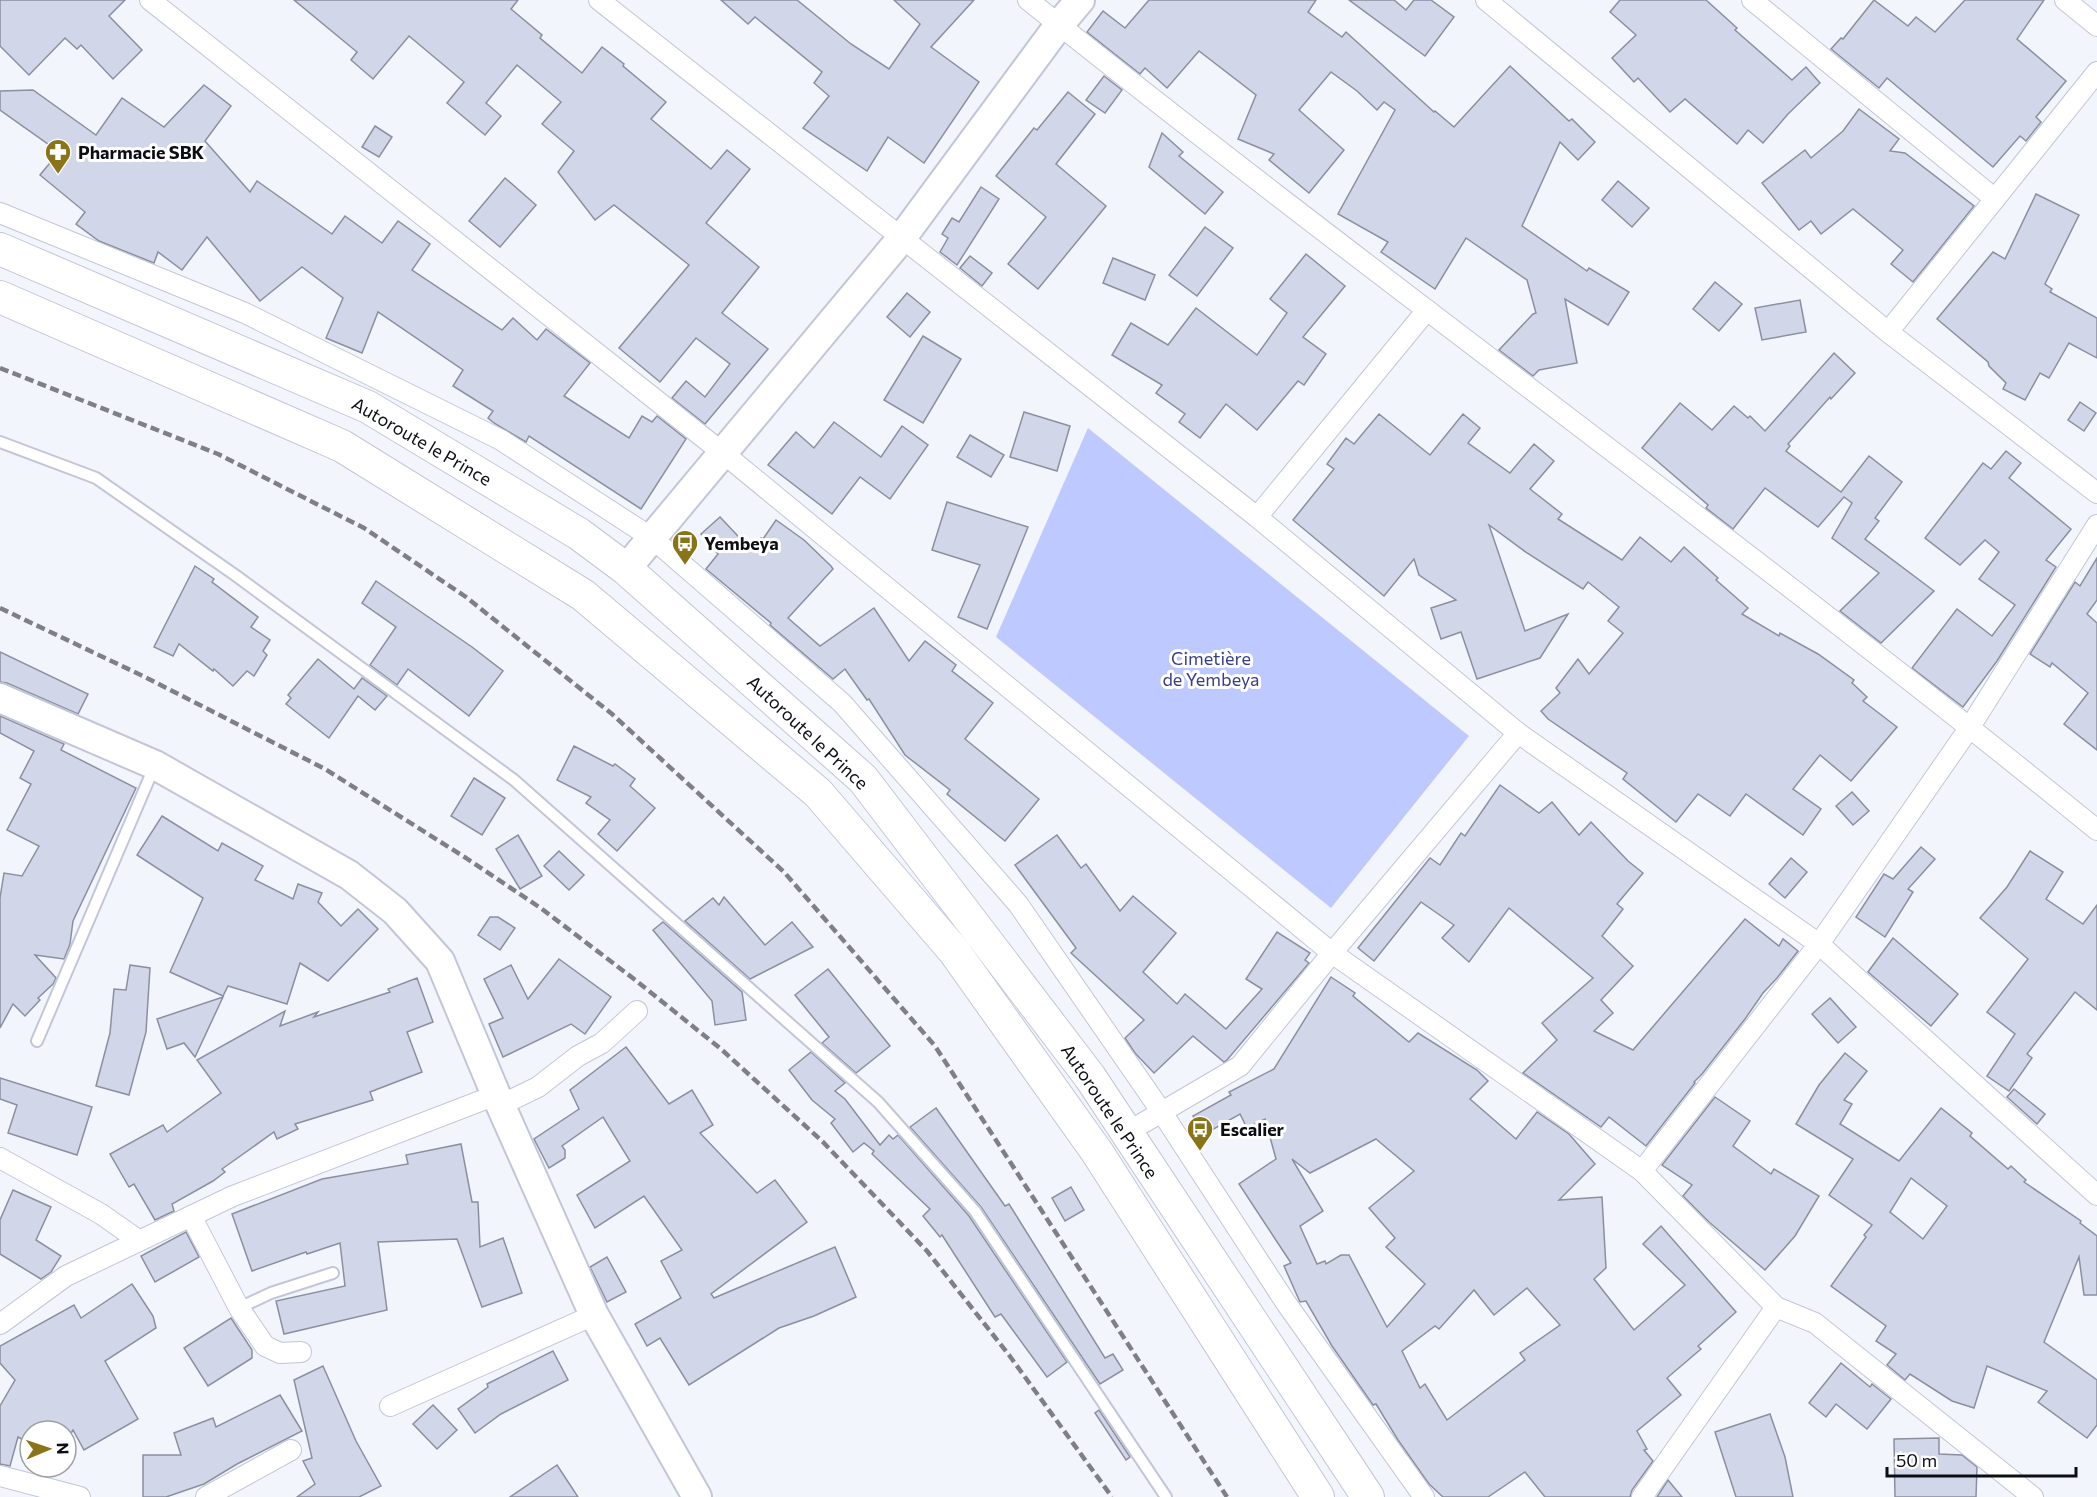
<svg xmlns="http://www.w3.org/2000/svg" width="2097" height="1497" font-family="Commissioner,sans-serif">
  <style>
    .green { fill: #bec9ff }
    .building { fill: #d2d6e9; stroke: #8b8fa0; stroke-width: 1.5; fill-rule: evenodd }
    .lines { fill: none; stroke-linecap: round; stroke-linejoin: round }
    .lane-casing { stroke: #c2c6d9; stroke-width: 14 }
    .street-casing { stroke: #c2c6d9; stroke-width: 22 }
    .secondary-casing { stroke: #c2c6d9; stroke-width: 32 }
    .primary-casing { stroke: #c2c6d9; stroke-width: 34 }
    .lane { stroke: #fff; stroke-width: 10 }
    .street { stroke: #fff; stroke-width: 20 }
    .secondary { stroke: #fff; stroke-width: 28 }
    .primary { stroke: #fff; stroke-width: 32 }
    .rail { stroke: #7e8086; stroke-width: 4.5; stroke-dasharray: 9 4.5; stroke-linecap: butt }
    .labels { text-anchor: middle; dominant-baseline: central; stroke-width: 6; stroke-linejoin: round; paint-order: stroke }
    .poi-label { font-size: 18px; font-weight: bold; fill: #0d0e14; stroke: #fff; text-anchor: start }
    .street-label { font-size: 18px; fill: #0d0e14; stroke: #fff }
    .park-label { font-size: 18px; fill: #383e8b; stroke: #fff }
  </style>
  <rect width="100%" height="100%" fill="#f3f5fc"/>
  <polygon class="green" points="1088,428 1469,736 1331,908 996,637"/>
  <g class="building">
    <polygon points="0,0 125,0 109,16 142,50 113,79 81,45 77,49 65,38 29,75 0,46"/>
    <polygon points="294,0 518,0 511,9 542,35 540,38 582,73 602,47 624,64 623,66 666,102 651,119 711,169 727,150 750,169 706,223 759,267 722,313 768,349 705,424 672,398 686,381 705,397 730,364 696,338 660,382 619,348 689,265 614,205 595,220 558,172 574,151 542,124 561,102 517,65 486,103 501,116 485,135 447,103 464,82 409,36 373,79 351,60 357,52"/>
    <polygon points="721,0 797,0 851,44 889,69 920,24 894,0 974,0 931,47 979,82 924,163 888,137 867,171 803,128 829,96 814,83 822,72 755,17 748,24"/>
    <polygon points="1149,0 1316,0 1308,12 1342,37 1346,32 1434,112 1435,111 1454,127 1510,66 1569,121 1572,119 1595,142 1578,160 1560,142 1522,226 1587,271 1589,268 1629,292 1608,325 1565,299 1577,363 1539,370 1533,376 1499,350 1533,314 1536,313 1527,280 1466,238 1435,289 1381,252 1388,242 1338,214 1395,110 1384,102 1377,110 1357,91 1331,72 1299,110 1344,150 1309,193 1269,160 1274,154 1238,139 1256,95 1199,51 1167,88 1145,68 1140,74 1087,32 1103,11 1125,28"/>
    <polygon points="1349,0 1394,0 1406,10 1414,0 1431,0 1454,17 1425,56"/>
    <polygon points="1620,0 1706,0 1737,28 1735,30 1792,80 1806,67 1820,83 1788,114 1763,143 1748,130 1737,144 1685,99 1670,112 1638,78 1634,82 1612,58 1636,35 1610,12"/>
    <polygon points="1874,0 1908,26 1916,17 1935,32 1965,0 2044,0 2017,39 2066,81 2036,117 2041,122 2026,141 2020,136 1993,167 1887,78 1879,88 1831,49 1841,38 1843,39"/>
    <polygon points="1104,76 1122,90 1105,113 1086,100"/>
    <polygon points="204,85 231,106 205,141 250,192 257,181 332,234 345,216 382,243 398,221 430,244 412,270 502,330 513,318 537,340 546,329 590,363 564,396 629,438 642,416 652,422 657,416 686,439 641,509 529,436 526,442 494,423 488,418 493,411 453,386 463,370 378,312 362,353 326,338 343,298 302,267 260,301 207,237 182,270 158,252 154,263 99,241 76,224 85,212 40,175 59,152 0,110 0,91 33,90 96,135 122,98 164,127"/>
    <polygon points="1068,92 1095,114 1056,164 1106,206 1038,289 1008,264 1046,217 996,176 1034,128 1037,130"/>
    <polygon points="1859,109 1899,139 1890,151 1905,153 1974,206 1913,282 1891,264 1903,250 1853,209 1821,234 1811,221 1799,230 1762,183 1805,150 1811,158 1843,131"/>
    <polygon points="375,126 392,137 379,157 362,147"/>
    <polygon points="1162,133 1183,152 1179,156 1223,192 1205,214 1149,167"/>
    <polygon points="505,178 536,205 500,247 469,221"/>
    <polygon points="1618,181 1649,208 1632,227 1602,200"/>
    <polygon points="981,187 999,199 957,265 940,252 948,238 942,234 952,218 959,222"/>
    <polygon points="2036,194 2079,215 2045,284 2052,289 2050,292 2097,318 2097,358 2069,343 2049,378 2040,373 2025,400 2003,389 2006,383 1989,366 1988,362 1937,319 1993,252 2005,259"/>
    <polygon points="1205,227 1233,248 1197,296 1169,275"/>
    <polygon points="1306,254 1345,286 1303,337 1326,354 1304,385 1298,381 1257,430 1226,404 1200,438 1179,422 1185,414 1156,393 1162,385 1112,355 1131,323 1168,345 1196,308 1257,355 1287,313 1270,299"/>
    <polygon points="970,256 992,273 982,286 960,268"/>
    <polygon points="1113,258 1155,275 1145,300 1103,283"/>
    <polygon points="1715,282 1742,304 1719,331 1693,309"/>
    <polygon points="907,293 930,312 910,337 887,317"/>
    <polygon points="1800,300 1806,332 1762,340 1755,308"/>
    <polygon points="923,336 961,359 923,423 884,400"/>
    <polygon points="1834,353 1855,373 1831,399 1830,397 1788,444 1790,446 1786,451 1841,492 1869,456 1902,482 1875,518 1879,521 1865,539 1934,591 1881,643 1840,611 1879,573 1832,538 1852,503 1844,497 1818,527 1765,488 1733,529 1706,508 1708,505 1642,448 1680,403 1712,430 1734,406 1748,418 1750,416 1765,431"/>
    <polygon points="2080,402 2096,413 2084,431 2068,420"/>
    <polygon points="1024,412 1070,426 1057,471 1010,457"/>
    <polygon points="1379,414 1430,455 1463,414 1480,428 1468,443 1510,473 1534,444 1554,461 1530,489 1562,514 1558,519 1622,560 1640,537 1671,562 1684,547 1718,578 1716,580 1748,608 1742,614 1779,636 1780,633 1818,654 1854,680 1852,683 1867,697 1863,701 1897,727 1851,781 1820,755 1793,789 1821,809 1803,835 1746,794 1730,816 1698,794 1676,822 1623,779 1627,773 1548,719 1541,711 1560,693 1556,688 1578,659 1589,674 1623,633 1608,621 1619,607 1588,582 1583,589 1527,553 1489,525 1525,631 1568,614 1540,658 1477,679 1461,632 1441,639 1431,608 1456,600 1419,575 1414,559 1384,596 1293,520 1334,469 1327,464 1346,438 1354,444"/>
    <polygon points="834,422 881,457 902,426 928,445 890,499 860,477 832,514 768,465 796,432 814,448"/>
    <polygon points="970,435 1004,455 991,477 957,457"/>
    <polygon points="2006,451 2021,463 2009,478 2071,529 2046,560 2056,567 1997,661 1963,707 1912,668 1957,609 1992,636 2015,605 1979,579 1999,552 1985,540 1960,565 1925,538 1983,463 1991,469"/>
    <polygon points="947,502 1028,527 987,629 958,617 980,565 932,550"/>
    <polygon points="720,517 752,551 761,538 763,539 776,520 804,540 831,566 833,569 788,618 820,646 874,608 909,661 925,641 956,665 952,671 993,703 965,739 1039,799 1005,841 947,794 950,790 905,755 869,699 867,700 845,669 833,679 770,625 771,623 706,569 718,554 701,534"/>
    <polygon points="2097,558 2097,600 2087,614 2097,623 2097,750 2064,724 2088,693 2052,663 2050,667 2030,654 2075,582 2080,586"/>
    <polygon points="195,566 214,579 212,582 258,617 251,627 270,640 263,651 267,655 254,676 247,671 233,686 214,669 213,671 179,644 173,656 154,647"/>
    <polygon points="376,581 472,647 503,671 469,716 408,669 397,685 370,665 396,627 362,603"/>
    <polygon points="0,652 88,694 78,714 7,683 0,682"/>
    <polygon points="318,659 354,689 362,678 387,696 375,710 358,696 329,738 286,704 291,698 288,695"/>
    <polygon points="0,716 64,744 61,750 136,788 73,921 70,944 64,959 35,955 56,978 53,984 38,998 40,1000 25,1016 13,1004 0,1028 0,898 4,873 22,876 39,846 7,830 31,784 20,778 34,751 0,733"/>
    <polygon points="574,746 613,766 615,764 635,779 630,786 655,808 617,851 598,834 610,820 586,803 591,797 557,780"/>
    <polygon points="474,778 505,798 482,835 451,816"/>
    <polygon points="1500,785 1539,813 1552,802 1579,835 1591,822 1628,861 1643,873 1617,904 1623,909 1602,936 1633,966 1601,1000 1613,1013 1594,1031 1633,1050 1745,919 1779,946 1783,939 1798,951 1777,978 1763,993 1745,1019 1702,1074 1694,1082 1695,1083 1646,1146 1609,1117 1601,1127 1523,1073 1557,1040 1542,1023 1593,978 1509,908 1469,962 1442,938 1454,925 1421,902 1374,961 1358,948 1430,858 1440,865 1461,833 1465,836"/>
    <polygon points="1852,792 1869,811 1853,825 1836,806"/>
    <polygon points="162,816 218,851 222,843 263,866 255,880 293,899 298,884 322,893 318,902 341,926 358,909 378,929 328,981 300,963 287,1004 228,986 223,996 170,972 203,898 137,855"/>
    <polygon points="518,835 542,876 520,889 496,849"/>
    <polygon points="1057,835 1081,868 1086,864 1120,911 1133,896 1176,933 1143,972 1177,1004 1185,994 1226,1029 1262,989 1246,979 1277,932 1310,953 1305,960 1309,963 1227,1060 1224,1062 1193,1036 1154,1073 1135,1053 1125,1038 1144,1020 1071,953 1076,948 1015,865"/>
    <polygon points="1921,847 1935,859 1908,889 1913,892 1885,937 1856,917 1884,874 1893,879"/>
    <polygon points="559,851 584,875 569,890 544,866"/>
    <polygon points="2030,851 2063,872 2046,899 2083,924 2097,905 2097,1010 2075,992 2027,1054 2032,1058 2009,1091 1987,1076 2015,1034 1987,1012 2028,959 1980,918 2007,887"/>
    <polygon points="1791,858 1807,872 1785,898 1769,884"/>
    <polygon points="724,897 765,945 792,922 813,947 750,979 685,921 713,898 719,905"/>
    <polygon points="490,917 498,917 515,928 500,950 478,935"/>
    <polygon points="663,922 742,992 746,1020 715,1025 712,1001 653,930"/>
    <polygon points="1893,938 1958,994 1931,1026 1868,972"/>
    <polygon points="559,959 611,997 585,1034 571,1024 503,1057 489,1024 503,1018 484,979 511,965 528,999"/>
    <polygon points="130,965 150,968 146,1032 129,1095 96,1086 110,1033 114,989 126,990"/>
    <polygon points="828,969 890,1046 856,1073 822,1043 829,1037 795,995"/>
    <path d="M1331,977L1355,993L1353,996L1409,1042L1418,1033L1477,1070L1488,1081L1470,1099L1516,1139L1537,1112L1569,1134L1595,1164L1559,1200L1602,1197L1606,1268L1594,1279L1634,1330L1685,1285L1643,1244L1661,1226L1736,1312L1698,1346L1701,1349L1667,1378L1681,1395L1637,1431L1647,1449L1644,1450L1653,1461L1632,1490L1630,1497H1545L1525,1472L1488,1497H1443L1429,1484L1398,1440L1376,1404L1373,1405L1332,1346L1306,1301L1300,1302L1284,1266L1291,1263L1239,1184L1276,1159L1265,1119L1247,1128L1240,1114L1203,1135L1193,1116L1231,1095L1229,1092L1274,1069ZM1376,1139L1414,1171L1369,1208L1395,1238L1386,1247L1425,1284L1387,1327L1349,1255H1341L1326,1264L1325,1261L1317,1264L1300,1226L1323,1211L1292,1159L1310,1173ZM1527,1288L1560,1325L1520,1353L1525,1360L1447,1420L1425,1384L1420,1388L1402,1351L1435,1326L1439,1329L1474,1290L1494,1315Z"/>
    <polygon points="417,978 433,1022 407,1032 422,1072 370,1092 373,1100 295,1124 298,1129 277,1139 274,1132 222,1169 225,1172 213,1181 172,1204 174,1211 155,1220 134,1184 129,1187 110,1154 163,1125 167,1132 221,1093 197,1060 285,1011 280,1026 318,1012 314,1017 390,992 388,989"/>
    <polygon points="223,997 195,1057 184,1043 167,1049 157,1019"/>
    <polygon points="1830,998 1856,1027 1838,1043 1812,1014"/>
    <polygon points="626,1047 669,1104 692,1090 713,1125 700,1133 757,1193 775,1180 807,1222 711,1294 714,1298 835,1247 856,1297 814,1316 779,1328 689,1385 660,1338 647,1346 635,1324 681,1298 661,1261 682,1250 644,1196 595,1228 577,1195 630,1161 603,1117 562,1146 565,1150 565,1158 549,1168 534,1139 579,1109 570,1090"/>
    <polygon points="811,1052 845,1083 835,1091 845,1099 880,1145 889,1135 893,1139 898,1135 969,1216 1067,1362 1047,1377 1001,1314 995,1317 942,1235 940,1237 923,1216 930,1209 872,1154 874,1151 864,1143 853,1152 831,1123 835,1119 812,1100 789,1070"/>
    <path d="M1845,1053L1867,1071L1844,1100L1852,1104L1840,1124L1899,1161L1941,1108L1972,1133L1970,1136L2008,1169L2011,1166L2026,1180L2024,1182L2081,1221L2080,1223L2097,1236V1295H2084L2079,1257L2044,1342L2097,1380V1425L2087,1438L2038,1402L2047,1391L1987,1366L1974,1408L1952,1401L1910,1374L1905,1380L1887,1365L1896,1354L1876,1341L1886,1326L1831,1286L1866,1237L1864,1235L1872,1225L1829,1195L1853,1159L1796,1124L1819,1085ZM1911,1178L1947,1206L1923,1239L1890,1212Z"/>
    <polygon points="0,1078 92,1107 77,1155 8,1133 17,1105 0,1099"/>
    <polygon points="2014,1089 2045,1114 2037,1124 2007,1097"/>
    <polygon points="1715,1097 1750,1121 1733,1146 1771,1174 1774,1169 1819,1196 1795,1236 1765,1270 1709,1222 1683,1196 1692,1185 1662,1165"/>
    <polygon points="936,1108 1005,1206 1009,1204 1105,1358 1113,1354 1123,1370 1100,1384 981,1207 910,1127"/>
    <polygon points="461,1144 472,1202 478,1202 480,1247 503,1238 522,1293 482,1307 457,1239 378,1242 387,1310 284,1334 276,1301 345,1286 340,1243 307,1254 306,1252 252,1271 232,1214 322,1179 408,1164 406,1155"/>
    <polygon points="1071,1187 1084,1210 1065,1221 1052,1198"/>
    <polygon points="13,1190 51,1207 36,1240 61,1256 51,1272 41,1279 0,1254 0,1220"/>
    <polygon points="186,1232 199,1257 155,1282 141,1256"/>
    <polygon points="607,1257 626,1292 607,1302 590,1267"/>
    <polygon points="132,1284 153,1316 156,1328 105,1361 138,1419 84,1450 73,1430 66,1442 66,1431 30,1431 30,1444 18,1437 10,1466 0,1464 0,1406 15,1380 0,1363 0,1346 74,1305 81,1318"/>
    <polygon points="231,1318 252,1350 252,1358 208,1386 184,1348"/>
    <polygon points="553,1351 568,1380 501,1414 475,1433 458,1409 488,1387 487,1384"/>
    <polygon points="1841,1363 1870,1387 1872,1384 1891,1399 1867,1429 1836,1404 1826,1417 1809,1403"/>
    <polygon points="323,1366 356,1441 381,1486 359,1497 297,1497 315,1484 303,1461 312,1458 294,1380"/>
    <polygon points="280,1395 302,1431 237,1464 204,1484 166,1497 143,1497 143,1455 181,1455 174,1433 213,1418 216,1427"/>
    <polygon points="433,1405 457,1430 437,1449 413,1424"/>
    <polygon points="1099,1410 1130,1457 1126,1460 1095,1413"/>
    <polygon points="1770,1414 1785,1457 1793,1497 1736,1497 1715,1432"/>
    <polygon points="1939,1438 1939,1454 1962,1455 1977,1467 1976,1497 1895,1497 1894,1439"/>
    <polygon points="557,1465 578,1497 510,1497"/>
    <polygon points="1668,1480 1682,1497 1657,1497"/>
  </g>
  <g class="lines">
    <g class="lane-casing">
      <g id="lane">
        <polyline points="0,442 96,478 235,575 514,780 878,1102 975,1211 1166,1497"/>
        <polyline points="37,1041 155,765"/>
        <polyline points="239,1308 271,1293 333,1273"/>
      </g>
    </g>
    <g class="street-casing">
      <g id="street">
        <polyline points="150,0 723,453 1332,953 1642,1171 1776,1307 1815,1323 2033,1497"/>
        <polyline points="599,0 1257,517 1518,733 1819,944 2097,1195"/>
        <path d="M1028,0C1380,282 1747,545 2097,830"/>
        <polyline points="1486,0 1888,332 2097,493"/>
        <polyline points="1752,0 1995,199"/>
        <polyline points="2065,0 2097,26"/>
        <polyline points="0,213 245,313 501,440 652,538 842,703 1018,904 1161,1111 1286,1303 1424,1497"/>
        <polyline points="1888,332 2097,72"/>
        <polyline points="1257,517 1427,310"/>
        <polyline points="501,1105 538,1087 578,1056 602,1043 637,1011"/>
        <polyline points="1126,1133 1240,1066 1332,953 1518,733"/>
        <polyline points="0,1158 101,1214 138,1240"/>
        <polyline points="1642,1171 1819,944 1970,727 2097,525"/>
        <polyline points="191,1216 239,1308 265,1346 280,1353 301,1352"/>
        <polyline points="0,1324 66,1276 233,1196 496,1095"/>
        <polyline points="390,1406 594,1315"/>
        <polyline points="0,1476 80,1497"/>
        <polyline points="206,1497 291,1450"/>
        <polyline points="1642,1497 1776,1307"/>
      </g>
    </g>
    <g class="secondary-casing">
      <g id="secondary">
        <polyline points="626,569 901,239 1059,25 1080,0"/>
        <polyline points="0,698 155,765 349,875 395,911 440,961 496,1095 594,1315 697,1497"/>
      </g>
    </g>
    <g class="primary-casing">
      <g id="primary">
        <polyline points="0,249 368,407 579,534 626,569 863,779 1090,1077 1368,1497"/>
        <polyline points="0,297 342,446 583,595 818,793 954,951 1097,1152 1318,1497"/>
      </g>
    </g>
    <use href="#lane" class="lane"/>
    <use href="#street" class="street"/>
    <use href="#secondary" class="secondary"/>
    <use href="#primary" class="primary"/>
    <g class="rail">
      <polyline points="0,368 218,454 364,528 466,597 612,714 784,872 935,1046 1227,1497"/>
      <polyline points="0,608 145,677 325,769 466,858 542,909 634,979 721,1049 823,1142 927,1251 1009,1355 1112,1497"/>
    </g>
  </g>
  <defs>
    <g id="pharmacy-pin" transform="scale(1.35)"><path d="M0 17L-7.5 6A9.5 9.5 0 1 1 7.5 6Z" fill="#897518" stroke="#fff"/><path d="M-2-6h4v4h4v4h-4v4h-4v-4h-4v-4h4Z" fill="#fff"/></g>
    <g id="bus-pin" transform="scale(1.35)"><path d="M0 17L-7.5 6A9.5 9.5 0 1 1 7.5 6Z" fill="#897518" stroke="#fff"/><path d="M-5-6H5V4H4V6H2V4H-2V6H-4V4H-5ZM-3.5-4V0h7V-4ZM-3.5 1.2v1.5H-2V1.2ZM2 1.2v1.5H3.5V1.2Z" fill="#fff"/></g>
  </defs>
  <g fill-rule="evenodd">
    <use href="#pharmacy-pin" x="58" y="152"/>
    <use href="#bus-pin" x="685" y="543"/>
    <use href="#bus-pin" x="1200" y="1129"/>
  </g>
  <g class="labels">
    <g class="poi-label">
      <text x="78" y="152">Pharmacie SBK</text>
      <text x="704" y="543">Yembeya</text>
      <text x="1220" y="1129">Escalier</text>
    </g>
    <g class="street-label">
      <text transform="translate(422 441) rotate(30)">Autoroute le Prince</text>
      <text transform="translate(808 732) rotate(43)">Autoroute le Prince</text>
      <text transform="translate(1110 1111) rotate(56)">Autoroute le Prince</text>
    </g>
    <g class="park-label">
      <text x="1211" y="658">Cimetière<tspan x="1211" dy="21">de Yembeya</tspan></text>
    </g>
  </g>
  <g transform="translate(48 1449) rotate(88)"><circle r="28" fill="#ffffff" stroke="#9e9fa1" stroke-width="1.5"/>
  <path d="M0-4.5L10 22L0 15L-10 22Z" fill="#897518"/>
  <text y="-9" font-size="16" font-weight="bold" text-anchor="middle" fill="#0d0e14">N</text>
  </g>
  <path d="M1887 1467v9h189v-9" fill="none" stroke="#0d0e14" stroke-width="3"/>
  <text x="1896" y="1467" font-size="18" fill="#0d0e14" stroke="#ffffff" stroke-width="4.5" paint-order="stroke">50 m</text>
</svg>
